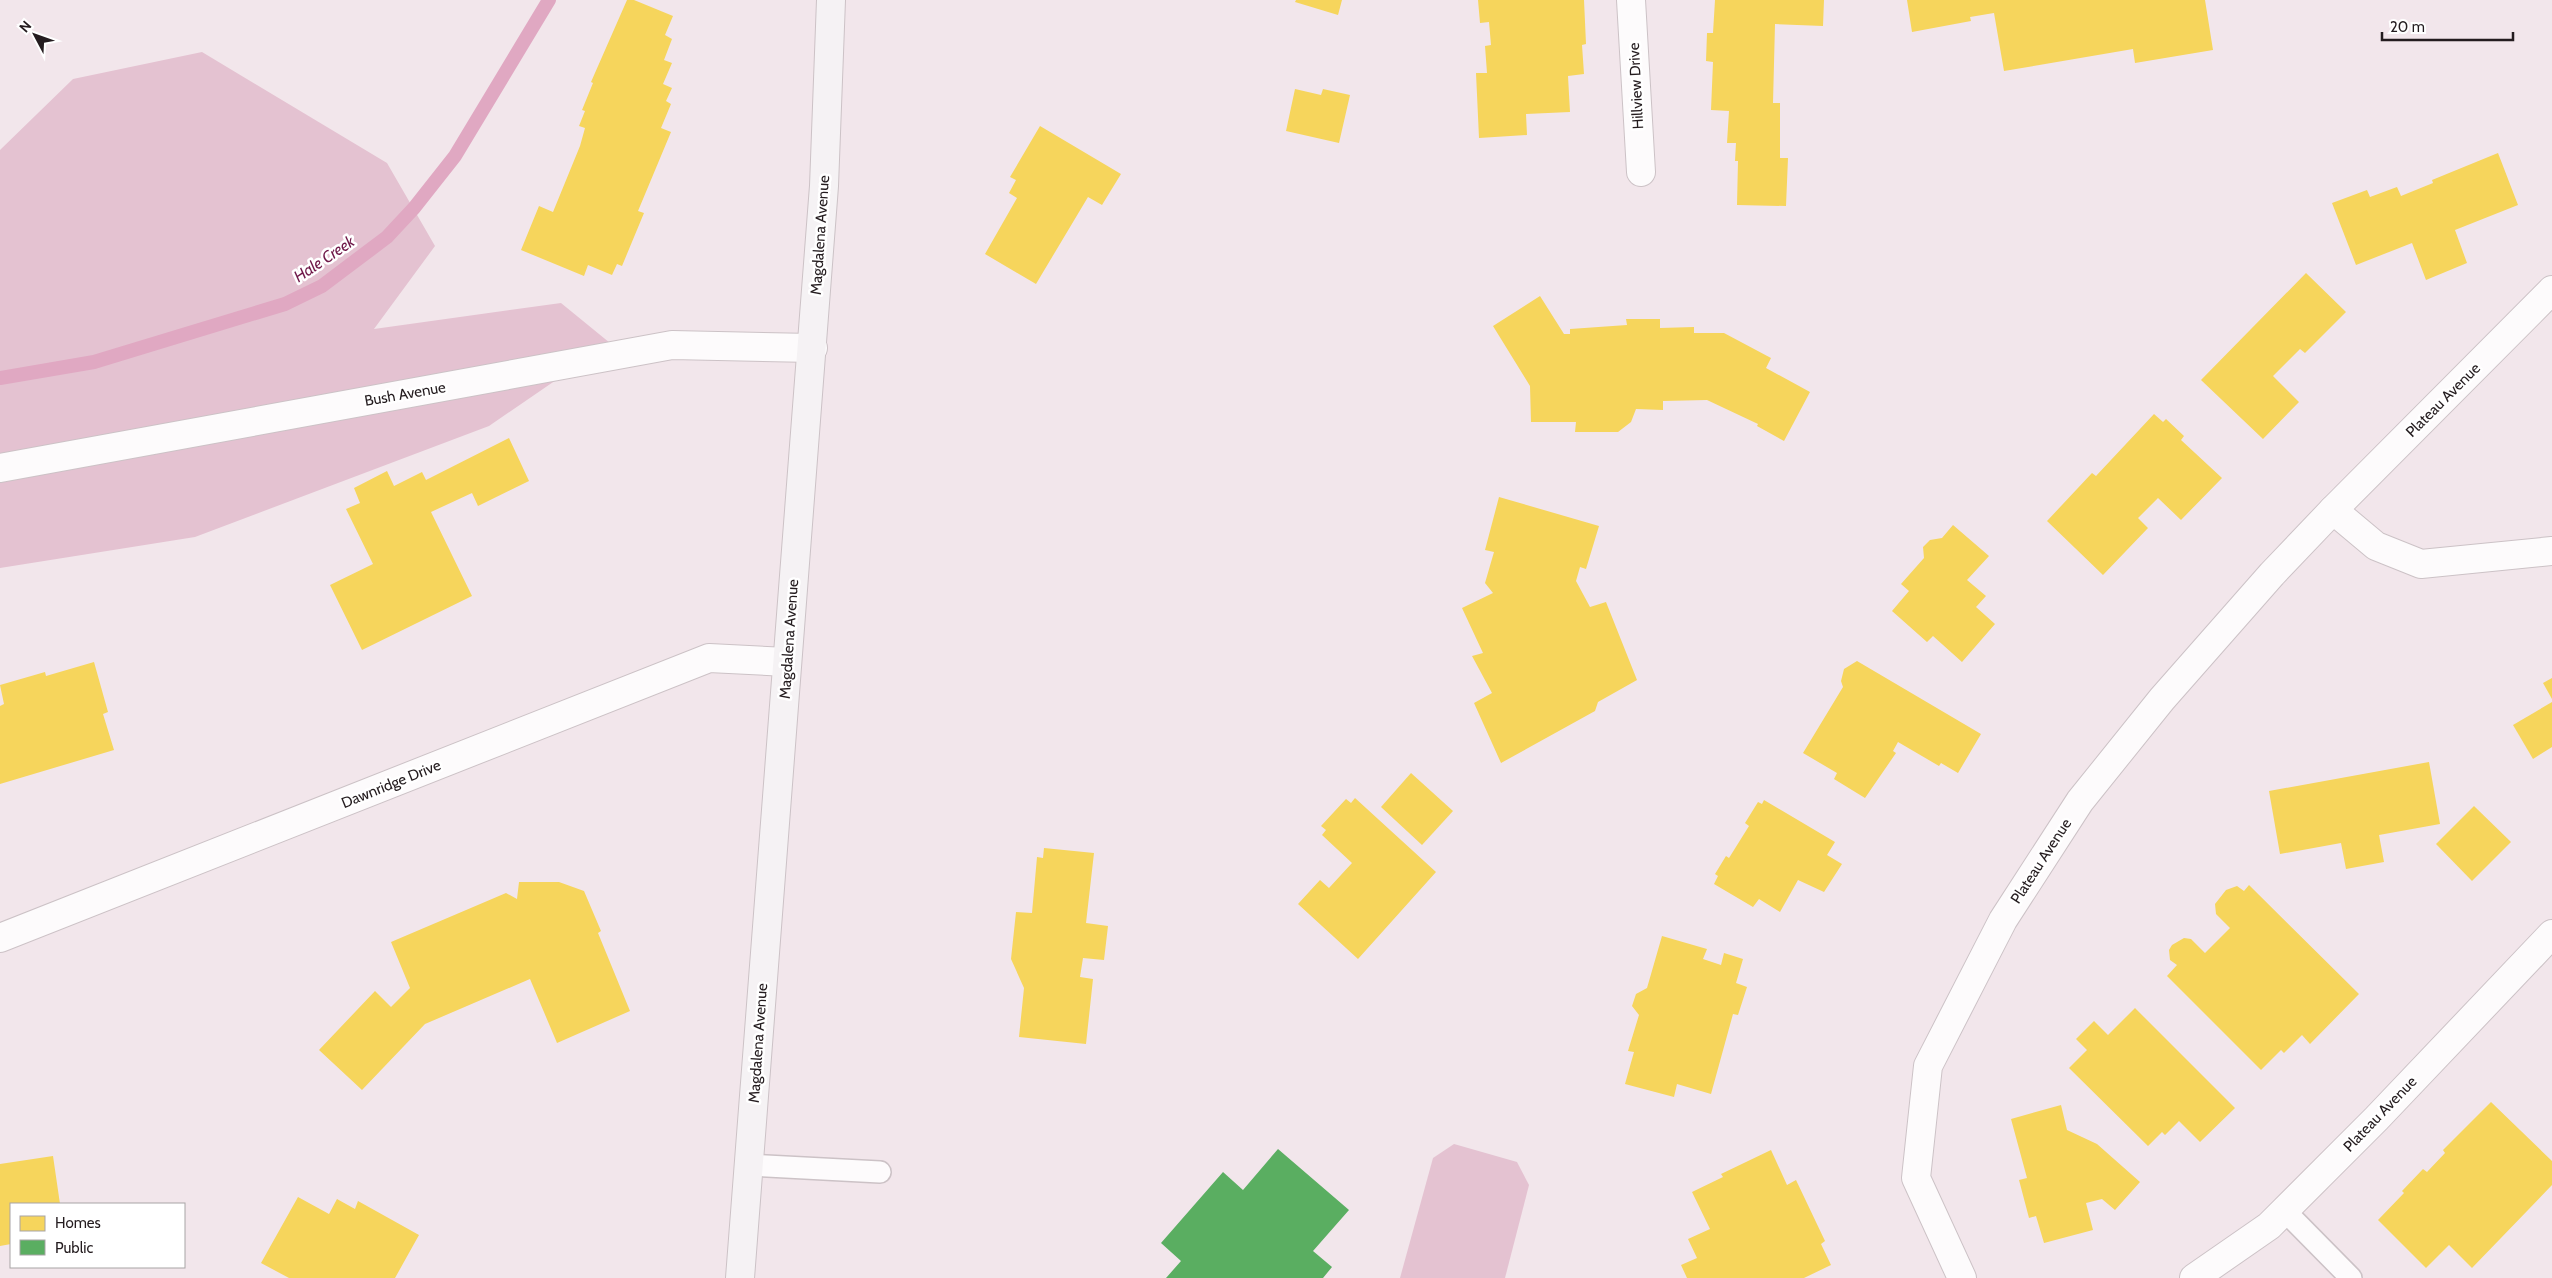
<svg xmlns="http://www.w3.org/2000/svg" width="2552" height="1278" font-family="Cabin,sans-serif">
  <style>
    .green { fill: #e4c2d1 }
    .homes { fill: #f6d55c }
    .public { fill: #5aae61 }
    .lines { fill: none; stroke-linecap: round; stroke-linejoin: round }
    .stream { stroke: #e0a8c2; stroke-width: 14 }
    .service-casing { stroke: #ccc2c6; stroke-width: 24 }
    .minor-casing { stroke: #ccc2c6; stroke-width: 30 }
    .secondary-casing { stroke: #ccc2c6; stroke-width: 30 }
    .service { stroke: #fdfbfc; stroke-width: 21 }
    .minor { stroke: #fdfbfc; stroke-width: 28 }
    .secondary { stroke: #f5f2f4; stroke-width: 28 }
    .labels { text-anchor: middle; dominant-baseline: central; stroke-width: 5; stroke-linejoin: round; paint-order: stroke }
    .street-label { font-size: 15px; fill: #241c1f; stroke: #fff }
    .water-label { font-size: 16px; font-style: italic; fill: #6f1849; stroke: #fff }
  </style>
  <rect width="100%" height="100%" fill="#f2e6eb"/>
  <g class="green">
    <polygon points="202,52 387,163 435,246 374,329 561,303 610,343 489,426 195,537 0,568 0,150 73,79"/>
    <polygon points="1454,1144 1517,1162 1529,1185 1505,1278 1400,1278 1433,1158"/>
  </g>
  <g class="homes">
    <polygon points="627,0 634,0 673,16 665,35 672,39 664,60 672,63 663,84 672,88 666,101 671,104 661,128 671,132 638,211 644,213 622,266 617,264 612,275 588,265 584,276 521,250 539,206 553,212 580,146 585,128 579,126 585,111 582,110 593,83 591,82"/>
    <polygon points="1296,0 1342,0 1338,15 1295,2"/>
    <polygon points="1478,0 1584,0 1586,44 1582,45 1584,74 1568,76 1570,112 1526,114 1527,135 1479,138 1476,73 1487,73 1485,46 1491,45 1489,22 1480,23"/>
    <polygon points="1715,0 1824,0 1823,26 1775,24 1773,103 1780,103 1780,158 1788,158 1786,206 1737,205 1738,161 1735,161 1736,143 1727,143 1729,111 1711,110 1713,62 1706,61 1707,33 1713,33"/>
    <polygon points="1907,0 2205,0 2213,50 2135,63 2133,49 2004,71 1994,13 1970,17 1971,21 1912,32"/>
    <polygon points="1295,89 1321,95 1323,89 1350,95 1339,143 1286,131"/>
    <polygon points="1040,126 1121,174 1102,205 1088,197 1036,284 985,254 1017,198 1009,193 1016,180 1010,177"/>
    <polygon points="2498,153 2518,205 2455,230 2467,263 2426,280 2412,243 2356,265 2332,203 2367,190 2370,197 2397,187 2401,196 2433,183 2432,180"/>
    <polygon points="2306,273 2346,312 2305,353 2300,349 2273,376 2299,402 2263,439 2201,380"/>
    <polygon points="1540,296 1564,334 1570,334 1570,329 1627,325 1626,319 1660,319 1660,328 1694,327 1694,333 1724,333 1771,358 1766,368 1810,392 1784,441 1757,426 1758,424 1707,400 1663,401 1663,410 1636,409 1631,422 1618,432 1575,432 1576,422 1531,422 1530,386 1493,326"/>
    <polygon points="2154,414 2163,422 2166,419 2184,436 2181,440 2222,478 2181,520 2158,498 2138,518 2148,528 2103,575 2047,521 2092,473 2096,476"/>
    <polygon points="509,438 529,481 478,506 472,493 431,512 472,596 362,650 330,585 373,564 346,509 360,503 354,488 387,471 394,486 422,472 426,480"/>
    <polygon points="1499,497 1599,526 1586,569 1580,567 1576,581 1590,607 1606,602 1637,680 1598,702 1595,711 1501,763 1474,703 1492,693 1472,656 1483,653 1462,608 1493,593 1485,583 1494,552 1485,550"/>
    <polygon points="1953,525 1989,556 1967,580 1986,596 1976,607 1995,624 1962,662 1933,636 1927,642 1892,611 1909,591 1901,584 1924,558 1923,547 1930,540 1942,538"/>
    <polygon points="1857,661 1981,734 1958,773 1941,763 1939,766 1898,742 1893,751 1896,753 1865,798 1834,779 1837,773 1803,753 1843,687 1841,681 1844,669"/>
    <polygon points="94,662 108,712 103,714 114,750 0,784 0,706 4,704 0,685 45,672 46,676"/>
    <polygon points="2552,678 2552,699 2543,683"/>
    <polygon points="2552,702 2552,747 2533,759 2513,725"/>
    <polygon points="2429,762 2440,824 2379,835 2384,862 2346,869 2341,843 2280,854 2269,791"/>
    <polygon points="1411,773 1453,811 1422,845 1381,807"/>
    <polygon points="1355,798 1436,872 1358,959 1298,904 1320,880 1329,888 1352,863 1322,835 1326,830 1321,826 1346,799 1351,803"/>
    <polygon points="1764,800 1835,842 1827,855 1842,864 1824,892 1798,880 1780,912 1759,899 1753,907 1714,884 1718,876 1715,874 1726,856 1729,858 1749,826 1745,823 1758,802 1762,804"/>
    <polygon points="2474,806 2511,842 2472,881 2436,844"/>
    <polygon points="1044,848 1094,853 1086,923 1108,926 1104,960 1083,958 1080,977 1093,979 1086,1044 1019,1037 1024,988 1011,959 1016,912 1032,913 1037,857 1043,858"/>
    <polygon points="519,882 559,882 584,891 601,931 598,933 630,1011 557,1043 530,979 425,1024 362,1090 319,1050 375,991 391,1007 410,988 391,942 506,893 517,899"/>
    <polygon points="2249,885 2359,994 2310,1044 2302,1035 2284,1053 2281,1050 2261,1070 2167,976 2177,965 2170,960 2169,950 2172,945 2184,938 2191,939 2205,953 2230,928 2216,914 2215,904 2226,890 2237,886 2244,891"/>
    <polygon points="1662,936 1707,949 1703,959 1721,965 1724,953 1743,959 1736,983 1747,987 1738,1015 1733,1014 1711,1094 1677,1084 1674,1097 1625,1084 1634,1052 1628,1051 1639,1015 1632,1006 1636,994 1647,988"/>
    <polygon points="2135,1008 2235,1108 2200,1142 2179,1121 2165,1135 2162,1132 2148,1146 2069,1068 2087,1050 2076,1039 2094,1021 2108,1035"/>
    <polygon points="2491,1102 2552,1161 2552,1185 2472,1268 2449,1245 2426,1268 2378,1220 2404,1193 2402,1191 2423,1169 2427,1172 2445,1153 2443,1150"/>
    <polygon points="2061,1105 2067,1130 2097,1144 2140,1182 2115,1210 2102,1199 2086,1203 2093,1230 2044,1243 2036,1216 2029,1218 2019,1180 2027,1178 2011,1119"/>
    <polygon points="1771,1150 1787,1185 1796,1180 1825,1241 1821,1244 1831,1265 1804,1278 1687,1278 1681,1265 1697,1258 1688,1239 1710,1229 1692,1192 1723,1177 1721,1174"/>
    <polygon points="53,1156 60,1204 11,1204 11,1244 0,1246 0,1164"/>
    <polygon points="298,1197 329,1214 337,1199 355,1209 358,1201 419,1235 395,1278 289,1278 261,1263"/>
  </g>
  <polygon class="public" points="1278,1149 1349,1210 1313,1251 1332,1267 1323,1278 1166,1278 1181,1261 1161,1243 1223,1172 1243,1190"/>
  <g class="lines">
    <polyline class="stream" points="0,378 94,362 285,304 322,286 387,237 414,208 455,156 549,0"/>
    <g class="service-casing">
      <g id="service">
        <polyline points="749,1165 880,1172"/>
        <polyline points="2284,1210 2351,1278"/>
      </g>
    </g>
    <g class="minor-casing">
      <g id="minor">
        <polyline points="1631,0 1641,172"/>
        <polyline points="0,468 672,345 813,348"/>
        <polyline points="2333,510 2552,290"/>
        <polyline points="0,938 709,658 787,662"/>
        <polyline points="1962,1278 1916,1178 1928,1066 2003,920 2080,801 2162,699 2272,574 2333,510 2376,546 2421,564 2552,551"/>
        <polyline points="2194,1278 2269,1226 2376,1119 2552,934"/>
      </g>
    </g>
    <g class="secondary-casing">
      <polyline id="secondary" points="740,1278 824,186 831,0"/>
    </g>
    <use href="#service" class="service"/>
    <use href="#minor" class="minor"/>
    <use href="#secondary" class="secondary"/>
  </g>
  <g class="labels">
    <g class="street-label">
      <text transform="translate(1636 86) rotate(-93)">Hillview Drive</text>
      <text transform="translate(820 235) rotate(-86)">Magdalena Avenue</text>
      <text transform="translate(405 394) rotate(-10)">Bush Avenue</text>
      <text transform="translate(2443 400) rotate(-45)">Plateau Avenue</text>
      <text transform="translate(789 639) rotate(-86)">Magdalena Avenue</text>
      <text transform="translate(391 784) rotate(-22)">Dawnridge Drive</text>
      <text transform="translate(2041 861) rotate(-57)">Plateau Avenue</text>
      <text transform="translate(758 1043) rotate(-86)">Magdalena Avenue</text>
      <text transform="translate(2380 1114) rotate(-46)">Plateau Avenue</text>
    </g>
    <g class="water-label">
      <text transform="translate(324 259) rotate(-34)">Hale Creek</text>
    </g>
  </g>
  <rect x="10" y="1203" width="175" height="65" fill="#ffffff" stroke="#a7a4a5"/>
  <rect x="20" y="1216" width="25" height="15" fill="#f6d55c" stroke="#a7a4a5"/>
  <text x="55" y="1228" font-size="15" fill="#241c1f">Homes</text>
  <rect x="20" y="1240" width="25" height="15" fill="#5aae61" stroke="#a7a4a5"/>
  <text x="55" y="1253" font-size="15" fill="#241c1f">Public</text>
  <g transform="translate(35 35) rotate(311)" stroke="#ffffff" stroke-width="4" paint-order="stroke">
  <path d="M0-4L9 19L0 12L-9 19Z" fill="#241c1f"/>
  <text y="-8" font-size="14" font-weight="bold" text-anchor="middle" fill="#241c1f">N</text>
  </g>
  <path d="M2382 32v8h131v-8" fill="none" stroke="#241c1f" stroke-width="2.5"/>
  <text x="2390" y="32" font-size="15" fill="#241c1f" stroke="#ffffff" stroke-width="4" paint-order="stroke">20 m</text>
</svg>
